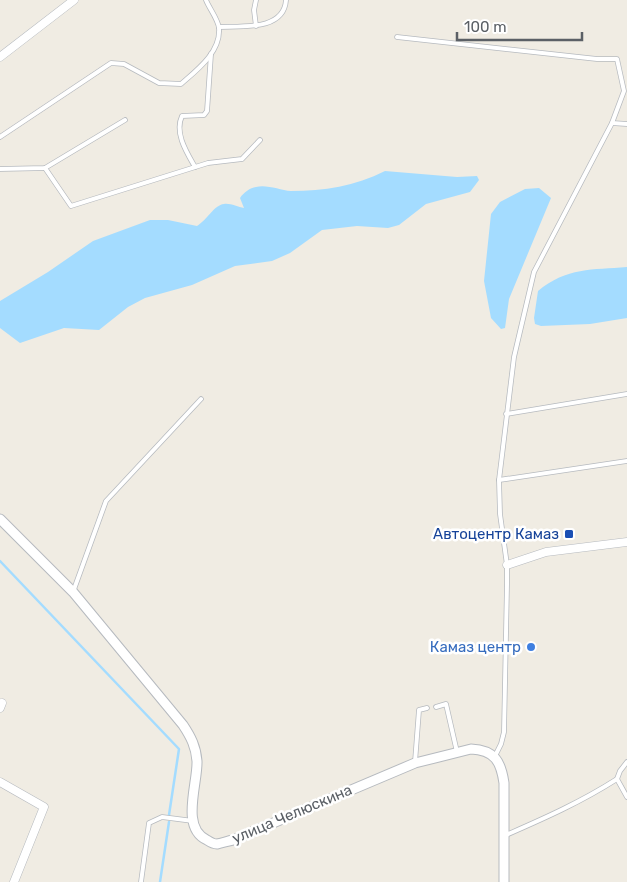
<svg xmlns="http://www.w3.org/2000/svg" width="627" height="882" font-family="Rubik,sans-serif">
  <style>
    .water { fill: #a4dcff }
    .lines { fill: none; stroke-linecap: round; stroke-linejoin: round }
    .stream { stroke: #a4dcff; stroke-width: 2.5 }
    .service-casing { stroke: #b6babf; stroke-width: 5.5 }
    .minor-casing { stroke: #b6babf; stroke-width: 9 }
    .tertiary-casing { stroke: #b6babf; stroke-width: 11 }
    .service { stroke: #fff; stroke-width: 4 }
    .minor { stroke: #fff; stroke-width: 8 }
    .tertiary { stroke: #fff; stroke-width: 9 }
    .transit-dot { fill: #1a4fb4; stroke: #fff; stroke-width: 2 }
    .shop-dot { fill: #3f7fe0; stroke: #fff; stroke-width: 2 }
    .labels { text-anchor: middle; dominant-baseline: central; stroke-width: 5; stroke-linejoin: round; paint-order: stroke }
    .transit-label { font-size: 15px; fill: #164399; stroke: #fff; text-anchor: end }
    .shop-label { font-size: 15px; fill: #366cbe; stroke: #fff; text-anchor: end }
    .street-label { font-size: 15px; fill: #5b6066; stroke: #fff }
  </style>
  <rect width="100%" height="100%" fill="#f0ece3"/>
  <g class="water">
    <path d="M385,171L457,177L477,176L479,180L470,192L426,204L399,225L388,228L357,226L322,230L290,253L272,261L235,266L192,285L145,298L128,307L99,330L64,328L20,343L0,328V301L48,272L93,241L150,220H168L197,226C207,220 214,205 224,204C230,203 238,207 244,208L240,198C244,192 250,188 256,187C266,184 280,190 291,191C324,191 355,186 385,171Z"/>
    <polygon points="539,188 551,198 509,299 505,328 501,329 491,318 484,281 491,214 500,202 525,189"/>
    <path d="M627,267V318L590,324L541,326L535,324L534,318L538,291C567,267 592,270 627,267Z"/>
  </g>
  <g class="lines">
    <g class="stream">
      <polyline points="0,561 179,749 169,815"/>
      <polyline points="160,882 169,822"/>
    </g>
    <g class="service-casing">
      <g id="service">
        <polyline points="256,26 254,10 256,0"/>
        <path d="M219,27C241,26 284,31 286,0"/>
        <polyline points="397,37 597,59 617,59 624,91 612,123 534,272 514,357 499,480 500,514 507,565 507,584 504,732 501,744 494,758"/>
        <polyline points="612,123 627,124"/>
        <path d="M0,137L111,63L124,64L159,83L181,84C197,70 221,52 219,28C218,19 209,8 206,0"/>
        <path d="M195,167C187,153 174,133 182,116L204,115L207,111L211,54"/>
        <polyline points="45,168 71,206 208,163 242,159 260,140"/>
        <polyline points="0,169 45,168 125,120"/>
        <polyline points="506,414 627,394"/>
        <polyline points="499,480 627,461"/>
        <polyline points="73,592 106,501 201,399"/>
        <polyline points="436,707 446,704 457,752"/>
        <polyline points="415,762 419,710 427,708"/>
        <polyline points="617,779 627,797"/>
        <path d="M506,835C545,818 581,802 617,779L620,771L627,762"/>
        <polyline points="141,882 149,823 162,817 193,821"/>
      </g>
    </g>
    <g class="minor-casing">
      <g id="minor">
        <polyline points="0,57 74,0"/>
        <polyline points="507,565 546,552 627,542"/>
        <polyline points="0,708 2,703"/>
        <polyline points="0,782 44,807 14,882"/>
      </g>
    </g>
    <g class="tertiary-casing">
      <path id="tertiary" d="M0,519L73,592L183,725C191,737 196,747 197,761C198,783 180,828 207,840C210,842 214,844 217,844C222,843 228,841 233,840L415,763L471,749C495,750 501,762 504,783V882"/>
    </g>
    <use href="#service" class="service"/>
    <use href="#minor" class="minor"/>
    <use href="#tertiary" class="tertiary"/>
  </g>
  <rect class="transit-dot" x="564" y="529" width="10" height="10" rx="2.5"/>
  <circle class="shop-dot" cx="531" cy="647" r="5"/>
  <g class="labels">
    <g class="transit-label">
      <text x="559" y="534">Автоцентр Камаз</text>
    </g>
    <g class="shop-label">
      <text x="521" y="647">Камаз центр</text>
    </g>
    <g class="street-label">
      <text transform="translate(292 814) rotate(-23)">улица Челюскина</text>
    </g>
  </g>
  <path d="M457 32v8h125v-8" fill="none" stroke="#5b6066" stroke-width="2.5"/>
  <text x="464" y="32" font-size="15" fill="#5b6066" stroke="#ffffff" stroke-width="4" paint-order="stroke">100 m</text>
</svg>
